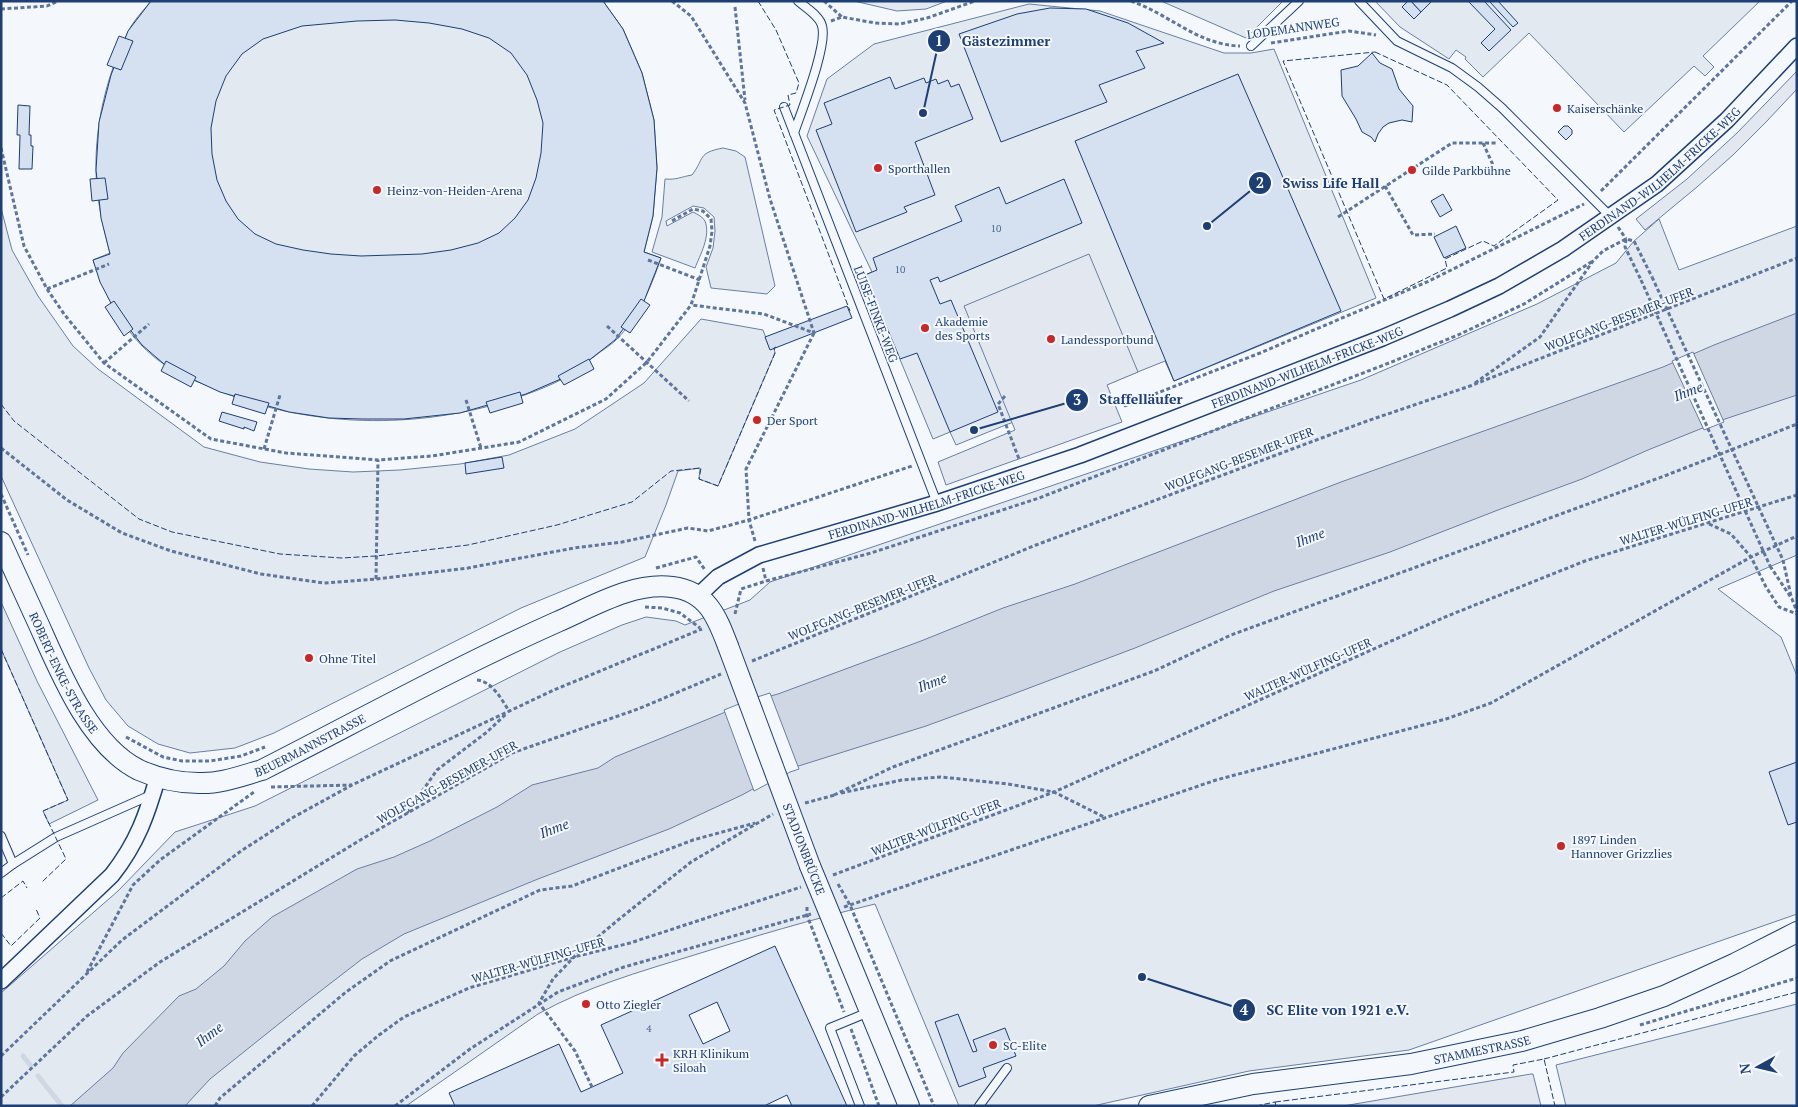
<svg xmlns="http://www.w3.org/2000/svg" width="1798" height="1107" font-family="'PT Serif',serif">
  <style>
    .green { fill: #e3e9f0; stroke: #687fa3 }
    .parking { fill: #e3e8f0; stroke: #687fa3 }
    .water { fill: #cfd7e4; stroke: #687fa3 }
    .pier { fill: #f4f7fb; stroke: #687fa3 }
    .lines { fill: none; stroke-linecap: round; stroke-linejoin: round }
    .stream { stroke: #cfd7e4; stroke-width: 5 }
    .building { fill: #d5e0f0; stroke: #1d3f73; fill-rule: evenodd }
    .lane-casing { stroke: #1d3f73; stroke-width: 10 }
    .street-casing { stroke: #1d3f73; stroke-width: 18 }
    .secondary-casing { stroke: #1d3f73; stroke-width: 22 }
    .path { stroke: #5e769c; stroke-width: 3; stroke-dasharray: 4 2.5; stroke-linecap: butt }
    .lane { stroke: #f4f7fb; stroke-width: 8 }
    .street { stroke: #f4f7fb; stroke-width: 15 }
    .secondary { stroke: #f4f7fb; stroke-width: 20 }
    .secondary-bridge-casing { stroke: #1d3f73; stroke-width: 22; stroke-linecap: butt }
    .path-bridge { stroke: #5e769c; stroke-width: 3; stroke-dasharray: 4 2.5; stroke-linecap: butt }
    .secondary-bridge { stroke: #f4f7fb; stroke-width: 20 }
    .fence { stroke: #1d3f73; stroke-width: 1; stroke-dasharray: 6 2.5; stroke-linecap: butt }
    .poi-dot { fill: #c62828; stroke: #f4f7fb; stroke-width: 2 }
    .labels { text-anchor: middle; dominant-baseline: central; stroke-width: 4; stroke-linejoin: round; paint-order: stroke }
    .number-label { font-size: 10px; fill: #4b6792 }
    .street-label { font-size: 12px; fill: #1d3f73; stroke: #f4f7fb }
    .poi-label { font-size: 12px; fill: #1d3f73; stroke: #f4f7fb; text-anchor: start }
    .water-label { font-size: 14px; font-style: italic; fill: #1d3f73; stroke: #f4f7fb }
    .leader { fill: none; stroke: #1d3f73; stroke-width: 2 }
    .callout-dot { fill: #1d3f73; stroke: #f4f7fb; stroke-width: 2 }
    .mark-label { font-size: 15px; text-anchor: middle; font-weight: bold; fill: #fff }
    .callout-label { font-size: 14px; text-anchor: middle; font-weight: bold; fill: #1d3f73; stroke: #f4f7fb; stroke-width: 4; stroke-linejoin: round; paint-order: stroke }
  </style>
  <rect width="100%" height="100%" fill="#f4f7fb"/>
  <g class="green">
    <path d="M151,1H603L623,29L642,73L654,120L657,168L653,216L644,252L661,258C651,287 639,317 616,340C610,346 602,350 595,356C587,362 579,368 571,374C555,384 536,391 519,397C420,431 304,429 208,386C190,379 173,371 158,360C125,335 106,297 93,260L110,253C103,226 96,198 96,170C95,124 107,74 128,32C133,21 143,11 151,1Z"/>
    <polygon points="854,1 947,1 926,9 897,11"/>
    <polygon points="1161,1 1283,1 1246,38"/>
    <polygon points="1375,1 1760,1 1703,56 1714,67 1705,76 1694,66 1624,132 1529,33 1483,77 1465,59 1466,57 1456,50 1449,59 1400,27"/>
    <polygon points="1029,4 1100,11 1224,53 1251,53 1274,49 1376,298 1174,381 1165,361 956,445 950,432 933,439 865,275 872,272 807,136 827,79 874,44"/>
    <path d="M723,148L736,151L745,157L775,286L767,294L711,288L706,267L713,248L715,231L714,217L704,208L693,206L666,221L667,226L693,212C697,214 703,217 705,221C711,236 700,255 695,268L652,252L662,217L665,179C677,180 680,177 692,175C705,158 697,153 723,148Z"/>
    <polygon points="1,208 12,250 38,296 73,346 98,369 204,447 260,462 309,469 353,472 400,470 460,464 509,455 575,429 644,383 701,319 763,330 770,349 774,348 775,353 718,486 699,479 700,468 678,471 666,505 645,557 521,608 274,733 235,748 190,753 158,744 128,726 106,700 89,668 1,476"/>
    <path d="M1659,219L1679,270L1797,226V555L1718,589L1781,637L1797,676V914L1409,1050L1249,1071L1093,1106H959L875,904C813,919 752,937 691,956C639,972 586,987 538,1014L406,1106H1V993L118,891L175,832L255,806L560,652L622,625L646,617L676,621L685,625L750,600L770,582L1361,380L1537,304L1616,263L1634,241Z"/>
    <polygon points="1,602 37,681 98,800 49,824 43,811 68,800 1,649"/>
    <polygon points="1797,1004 1797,1106 1566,1106 1556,1065"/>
  </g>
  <g class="parking">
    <polygon points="1797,71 1797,89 1767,121 1733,155 1697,187 1645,230 1636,219 1687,179 1737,133"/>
    <polygon points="1089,254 1138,372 1107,385 1122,422 946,485 938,462 1015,430 964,306"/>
    <polygon points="1533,1074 1541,1106 1343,1106 1531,1074"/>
  </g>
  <polygon class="water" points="1797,313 1797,395 1725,419 1648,450 1582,479 1498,510 1390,552 1274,591 1135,648 1008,696 926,726 789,769 742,795 669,829 538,879 404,934 362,959 305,1003 210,1079 185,1106 70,1106 113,1068 123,1053 179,996 196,989 224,966 245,941 272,917 357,869 394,857 430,841 497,807 532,785 598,768 615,757 755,700 778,694 921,641 1003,608 1075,584 1341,482 1663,367 1714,345"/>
  <g class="pier">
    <polygon points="1693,352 1724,422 1704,430 1672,361"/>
    <polygon points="770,693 799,769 790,772 754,791 724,710 754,698"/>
  </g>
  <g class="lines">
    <g class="stream">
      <polyline points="23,1056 31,1066"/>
      <polyline points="38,1076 62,1106"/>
    </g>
  </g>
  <g class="building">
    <path d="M151,1H603L623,29L642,73L654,120L657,168L653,216L644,252L661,258L644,301L615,340L570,375L526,394L460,413L404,419H362L329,418L289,412L220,392L192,379L164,364L142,345L114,309L100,282L93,260L110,254L101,218L96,170L99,122L111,75L128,31ZM395,20L429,23L462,29L489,38L511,53L527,75L537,100L543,123L541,153L536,178L528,200L515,218L499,233L478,243L451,250L422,254L361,256L331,254L303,250L276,244L255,234L238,219L226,201L217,180L212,154L211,128L216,101L226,76L242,54L263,39L302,26L357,21Z"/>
    <polygon points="1408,1 1411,1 1421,12 1414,19 1402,7"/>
    <polygon points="1411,1 1432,1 1421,12"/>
    <polygon points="1468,1 1484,1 1511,30 1489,51 1481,43 1495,29"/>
    <polygon points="1489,1 1498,1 1518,23 1513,27"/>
    <polygon points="1050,8 1086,9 1128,23 1164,43 1136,51 1145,68 1099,85 1107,102 1001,142 959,34 1017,14"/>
    <polygon points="119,36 133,41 121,70 107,65"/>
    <polygon points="1372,53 1380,63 1392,69 1399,89 1413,106 1412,122 1402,120 1389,123 1383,127 1378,134 1375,142 1371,137 1362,132 1356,119 1342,96 1341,70 1358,66"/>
    <polygon points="1238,74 1341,311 1174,381 1075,141"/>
    <polygon points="890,77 895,89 924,78 926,83 936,79 938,84 948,80 951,87 959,84 973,119 915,142 935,195 904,207 907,212 856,232 816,130 832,124 824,103"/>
    <polygon points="18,105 30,106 29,135 31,135 31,146 33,146 32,169 19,169 20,135 17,135"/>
    <polygon points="1564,126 1568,126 1572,130 1572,134 1566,140 1558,132"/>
    <polygon points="105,178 108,199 92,201 90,179"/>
    <polygon points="1064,179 1082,223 940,282 938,277 930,280 940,304 951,300 998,412 950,432 917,353 900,359 865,275 877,270 873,258 962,221 955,206 999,187 1006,204"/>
    <polygon points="1443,194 1452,210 1440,217 1431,201"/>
    <polygon points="1456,226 1466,248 1444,258 1434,237"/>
    <polygon points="641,299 650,305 630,333 621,327"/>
    <polygon points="114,301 133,329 124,336 105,307"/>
    <polygon points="847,306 852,318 770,350 765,337"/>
    <polygon points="589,359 594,369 564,385 558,376"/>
    <polygon points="166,361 196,377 191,387 161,371"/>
    <polygon points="520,392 523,403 490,413 486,402"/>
    <polygon points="235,394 269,403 265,414 232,404"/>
    <polygon points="222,412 257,422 254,431 244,427 244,429 219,421"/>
    <polygon points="502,457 504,468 466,474 465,463"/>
    <polygon points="1797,762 1797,822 1788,825 1769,772"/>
    <path d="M775,946L847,1106H792L787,1095L764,1106H455L449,1093L559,1044L581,1092L623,1073L601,1025ZM717,1002L730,1031L703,1044L689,1015Z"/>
    <polygon points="958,1014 973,1052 977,1051 973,1040 1005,1028 1016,1056 983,1068 986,1077 959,1087 935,1022"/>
  </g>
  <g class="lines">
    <g class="lane-casing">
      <g id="lane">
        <polyline points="1359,1 1397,41 1452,68 1478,87 1502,108 1611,217"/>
        <polyline points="1251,46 1299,1"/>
        <polyline points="784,107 937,503"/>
        <path d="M794,133C801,112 828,45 822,26C820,16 806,8 798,1"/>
        <polyline points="1,836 13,864 1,873"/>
        <polyline points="13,864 56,837 151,795"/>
        <polyline points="860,1106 830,1028 869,1012"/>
        <polyline points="979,1106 1007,1068"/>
      </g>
    </g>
    <g class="street-casing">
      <g id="street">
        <path id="s1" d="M698,596L718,577L759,555L937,503L1080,455L1382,338L1450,309L1499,286L1563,249L1657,184L1727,120L1797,46"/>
        <path d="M1,981L112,875C137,843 147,815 158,776"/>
      </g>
    </g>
    <g class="secondary-casing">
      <g id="secondary">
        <path id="s2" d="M1,542C14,570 26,597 39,625C60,672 90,746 139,770C157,778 179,783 199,783C220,784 241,776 262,770C360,720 456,667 557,622C592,607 632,582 672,587C707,591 717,617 728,646"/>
        <polyline points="810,866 909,1106"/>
        <path id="s3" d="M1149,1106L1253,1084L1411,1064L1522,1041L1600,1018L1664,996L1736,963L1797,932"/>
      </g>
    </g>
    <g class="path">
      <polyline points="672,1 691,16 745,103 770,199 814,333 764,314 691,305"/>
      <polyline points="824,1 842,17"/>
      <path d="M1131,1C1169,14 1198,45 1240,46"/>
      <polyline points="735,7 745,100"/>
      <polyline points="1,9 47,6 58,1"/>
      <polyline points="831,21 842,17 875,23 900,24 927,18 975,1"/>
      <polyline points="1271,43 1349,31 1376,35"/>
      <polyline points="1483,143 1493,165"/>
      <polyline points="1,148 24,246 47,289 64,314 104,363 211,439 286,453 378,460 432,456 519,442 606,399 647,362 691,305 710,246 712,231 711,219 703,211 693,209 670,222"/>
      <polyline points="1385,186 1413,235 1435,234"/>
      <polyline points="1601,191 1792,1"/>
      <polyline points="1338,217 1452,143 1497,143"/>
      <polyline points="1618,227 1626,239"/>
      <polyline points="1626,239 1625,247 1641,280"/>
      <polyline points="648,260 700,280"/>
      <polyline points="47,289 109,264"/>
      <polyline points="607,326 689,401"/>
      <polyline points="104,363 149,324"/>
      <polyline points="1475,383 1540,337 1593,261 1603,251 1626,239 1634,241 1652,277"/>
      <polyline points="1005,396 998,404 1019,459"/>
      <polyline points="466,400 481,448"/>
      <polyline points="1124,406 1260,353 1429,281 1584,204"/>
      <polyline points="1,448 67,500 122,533 171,551 261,574 324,583 376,579 468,568 574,548 622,542 688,528 708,531 749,520 912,466"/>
      <polyline points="264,449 280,395"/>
      <polyline points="1,494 28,555"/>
      <polyline points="1709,524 1731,534 1751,557 1766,587 1779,607 1797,614"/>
      <polyline points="755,541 749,520 746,469 814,333"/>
      <polyline points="1783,560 1791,596"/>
      <polyline points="1770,566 1792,599 1797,612"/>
      <polyline points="656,568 696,557 705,570"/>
      <polyline points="763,568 766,581"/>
      <polyline points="376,579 378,460"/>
      <polyline points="645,607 662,608 680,613 700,628"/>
      <polyline points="735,614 741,589 766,581 871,553 1039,498 1389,363 1458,335 1524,304 1593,261"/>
      <polyline points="752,661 1036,545 1367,421 1470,386 1797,258"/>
      <path d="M477,680C492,681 502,700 509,711"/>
      <polyline points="126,737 163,757 182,761 210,761 241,756 265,747"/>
      <polyline points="271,787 352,785"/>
      <polyline points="841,793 902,780 941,777 1008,784 1054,792 1104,817"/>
      <polyline points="834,795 893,767 1154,671 1231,635 1667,475 1797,424"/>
      <polyline points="805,803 835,795"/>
      <polyline points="407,813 437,770 487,732 506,714"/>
      <polyline points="833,875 1054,792 1445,617 1585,561 1797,495"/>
      <polyline points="838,884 850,905 934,1106"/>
      <polyline points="807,907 807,915 844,1012"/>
      <polyline points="844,907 1216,780 1446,719 1491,703 1751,557 1797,536"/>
      <polyline points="87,972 133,885 160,860 254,792"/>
      <polyline points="1640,1025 1797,978"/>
      <polyline points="851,1029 879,1106"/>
      <polyline points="1,1056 122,940 241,851 292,818 352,785 554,690 702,629"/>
      <polyline points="592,1087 575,1051 539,1003 553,979 574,957 618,920 691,862 773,814"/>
      <polyline points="1,1097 87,1016 160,962 362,839 512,753 638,709 721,674"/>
      <polyline points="215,1106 220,1098 346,992 390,961 540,890 572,886 693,840 755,823"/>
      <polyline points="312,1106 354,1056 379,1035 404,1017 469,988 574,957 630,943 801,887"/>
      <polyline points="395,1106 470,1049 558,992 624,967 811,914"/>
    </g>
    <use href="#lane" class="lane"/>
    <use href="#street" class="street"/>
    <use href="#secondary" class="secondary"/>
    <g class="secondary-bridge-casing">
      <polyline id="secondary-bridge" points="728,646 810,866"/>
    </g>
    <g class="path-bridge">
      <polyline points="1652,277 1783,560"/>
      <polyline points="1641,280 1770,566"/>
    </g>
    <use href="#secondary-bridge" class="secondary-bridge"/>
    <g class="fence">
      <polyline points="758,1 776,30 799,83 796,93 788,95 790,105 774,110 850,311"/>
      <polygon points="1375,52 1447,85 1558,200 1494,246 1483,241 1445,259 1447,268 1384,299 1283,61"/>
      <polyline points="1,404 14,421 139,519 172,532 280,554 342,558 376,556 468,545 557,525 632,502 671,471 701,468 699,479 718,486 775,353 774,348 776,347"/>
      <polyline points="1,649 68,800 43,811 66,859 42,882"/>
      <polyline points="1,898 23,881 27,888"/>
      <polyline points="1,933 11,946 40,918 36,909"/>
      <polyline points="1544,1059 1797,992"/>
      <polyline points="1275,1102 1514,1072 1513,1065 1544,1059 1555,1106"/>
      <polyline points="1256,1106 1275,1102 1276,1106"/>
    </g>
  </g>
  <g class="poi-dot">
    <circle cx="1557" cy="108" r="5"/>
    <circle cx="878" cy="168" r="5"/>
    <circle cx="1412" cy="170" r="5"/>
    <circle cx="377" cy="190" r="5"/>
    <circle cx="925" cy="328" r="5"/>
    <circle cx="1051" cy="339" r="5"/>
    <circle cx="757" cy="420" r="5"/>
    <circle cx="309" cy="658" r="5"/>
    <circle cx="1561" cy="846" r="5"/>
    <circle cx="586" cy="1004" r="5"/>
    <circle cx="993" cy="1045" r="5"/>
    <path d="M659.5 1052.5h5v5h5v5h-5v5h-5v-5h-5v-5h5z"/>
  </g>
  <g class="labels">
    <g class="number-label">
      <text x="996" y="228">10</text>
      <text x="900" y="269">10</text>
      <text x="649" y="1028">4</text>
    </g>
    <g class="street-label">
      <text transform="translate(1293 28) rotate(-8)">LODEMANNWEG</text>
      <text stroke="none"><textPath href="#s1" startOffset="1059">FERDINAND-WILHELM-FRICKE-WEG</textPath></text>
      <text transform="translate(876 314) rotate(69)">LUISE-FINKE-WEG</text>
      <text transform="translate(1619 319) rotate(-21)">WOLFGANG-BESEMER-UFER</text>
      <text stroke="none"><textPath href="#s1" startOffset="654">FERDINAND-WILHELM-FRICKE-WEG</textPath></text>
      <text transform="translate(1239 459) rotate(-21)">WOLFGANG-BESEMER-UFER</text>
      <text stroke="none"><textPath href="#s1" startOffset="249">FERDINAND-WILHELM-FRICKE-WEG</textPath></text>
      <text transform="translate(1686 521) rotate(-17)">WALTER-WÜLFING-UFER</text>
      <text transform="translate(862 607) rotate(-22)">WOLFGANG-BESEMER-UFER</text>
      <text transform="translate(1308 669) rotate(-24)">WALTER-WÜLFING-UFER</text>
      <text stroke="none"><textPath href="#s2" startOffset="145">ROBERT-ENKE-STRASSE</textPath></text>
      <text stroke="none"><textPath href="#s2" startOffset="451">BEUERMANNSTRASSE</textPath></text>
      <text transform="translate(447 782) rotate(-29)">WOLFGANG-BESEMER-UFER</text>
      <text transform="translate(936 827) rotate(-21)">WALTER-WÜLFING-UFER</text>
      <text transform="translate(804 849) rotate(69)">STADIONBRÜCKE</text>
      <text transform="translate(538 960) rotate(-16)">WALTER-WÜLFING-UFER</text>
      <text stroke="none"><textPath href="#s3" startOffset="338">STAMMESTRASSE</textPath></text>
    </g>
    <g class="poi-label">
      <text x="1567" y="108">Kaiserschänke</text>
      <text x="888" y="168">Sporthallen</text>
      <text x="1422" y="170">Gilde Parkbühne</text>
      <text x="387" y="190">Heinz-von-Heiden-Arena</text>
      <text x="935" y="321">Akademie<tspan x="935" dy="14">des Sports</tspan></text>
      <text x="1061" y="339">Landessportbund</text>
      <text x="767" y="420">Der Sport</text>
      <text x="319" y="658">Ohne Titel</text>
      <text x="1571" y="839">1897 Linden<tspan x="1571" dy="14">Hannover Grizzlies</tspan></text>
      <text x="596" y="1004">Otto Ziegler</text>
      <text x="1003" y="1045">SC-Elite</text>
      <text x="673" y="1053">KRH Klinikum<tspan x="673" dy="14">Siloah</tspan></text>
    </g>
    <g class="water-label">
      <text transform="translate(1688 391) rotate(-21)">Ihme</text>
      <text transform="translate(1310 537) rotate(-21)">Ihme</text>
      <text transform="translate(932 682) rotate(-21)">Ihme</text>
      <text transform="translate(554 828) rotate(-21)">Ihme</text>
      <text transform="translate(209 1034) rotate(-38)">Ihme</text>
    </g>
  </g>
  <path class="leader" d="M923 113L939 41M1207 226L1260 183M974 430L1077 400M1142 977L1244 1010"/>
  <g class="callout-dot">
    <circle cx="923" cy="113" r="5"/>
    <circle cx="1207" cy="226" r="5"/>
    <circle cx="974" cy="430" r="5"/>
    <circle cx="1142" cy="977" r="5"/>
    <circle cx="939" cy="41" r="12"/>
    <circle cx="1260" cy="183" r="12"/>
    <circle cx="1077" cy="400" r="12"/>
    <circle cx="1244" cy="1010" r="12"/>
  </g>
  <g class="mark-label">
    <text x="939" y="46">1</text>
    <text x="1260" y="188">2</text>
    <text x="1077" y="405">3</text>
    <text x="1244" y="1015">4</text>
  </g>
  <g class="callout-label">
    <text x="1006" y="46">Gästezimmer</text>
    <text x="1331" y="188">Swiss Life Hall</text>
    <text x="1141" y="404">Staffelläufer</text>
    <text x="1338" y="1015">SC Elite von 1921 e.V.</text>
  </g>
  <rect width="1798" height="1107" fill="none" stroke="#1d3f73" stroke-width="5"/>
  <g transform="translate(1758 1067) rotate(262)" stroke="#f4f7fb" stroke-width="4" paint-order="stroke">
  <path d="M0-4L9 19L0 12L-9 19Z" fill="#1d3f73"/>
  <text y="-8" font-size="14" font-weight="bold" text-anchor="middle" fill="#1d3f73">N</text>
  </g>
</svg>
